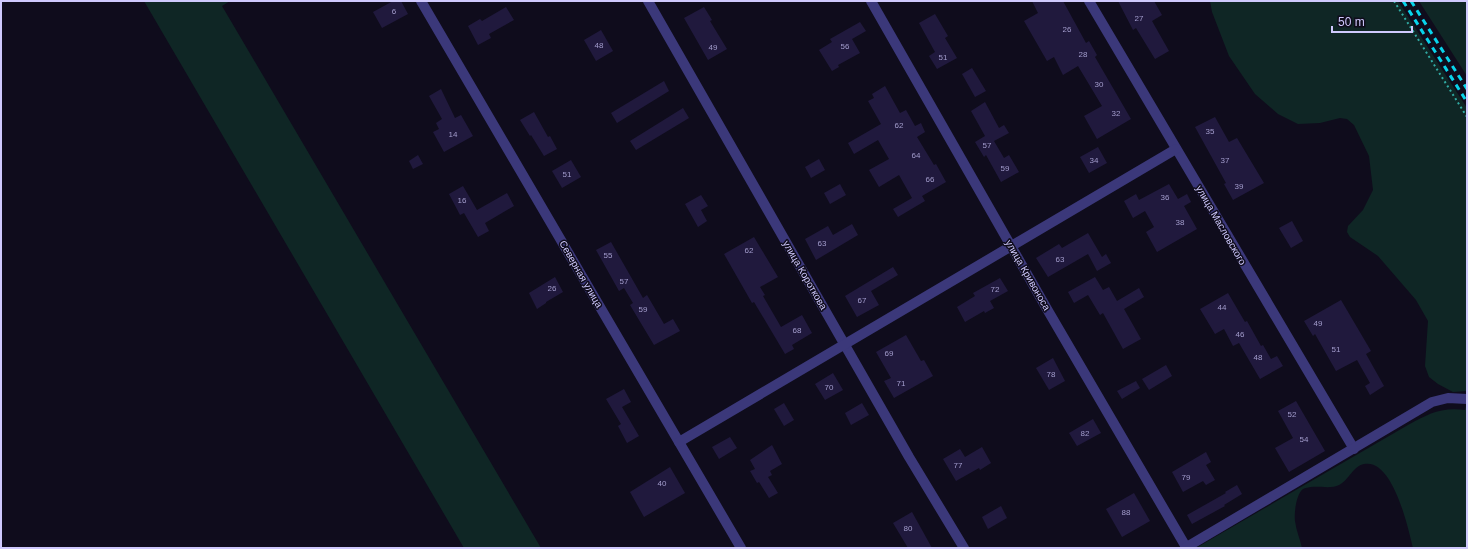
<svg xmlns="http://www.w3.org/2000/svg" width="1468" height="549" font-family="Arial,sans-serif">
  <style>
    .green { fill: #0f2625 }
    .building { fill: #20193d }
    .lines { fill: none; stroke-linecap: round; stroke-linejoin: round }
    .path { stroke: #31aaa3; stroke-width: 2; stroke-dasharray: 2 3; stroke-linecap: butt }
    .minor { stroke: #3b387a; stroke-width: 10 }
    .rail { stroke: #08d3ea; stroke-width: 3; stroke-dasharray: 6 5; stroke-linecap: butt }
    .labels { text-anchor: middle; dominant-baseline: central; stroke-width: 3; stroke-linejoin: round; paint-order: stroke }
    .number-label { font-size: 8px; fill: #a39dcd }
    .street-label { font-size: 10px; fill: #cfc9fd; stroke: #0f0c1c }
  </style>
  <rect width="100%" height="100%" fill="#0f0c1c"/>
  <g class="green">
    <polygon points="144,1 230,1 222,6 541,548 464,548"/>
    <polygon points="1210,1 1398,1 1467,108 1467,391 1453,392 1438,384 1429,377 1425,366 1428,321 1416,300 1378,256 1350,237 1347,232 1348,226 1363,210 1373,190 1369,156 1354,125 1347,119 1340,118 1320,123 1298,124 1278,114 1255,94 1229,56 1212,12"/>
    <polygon points="1419,1 1467,1 1467,76"/>
    <path d="M1467,402V548H1413C1408,528 1393,458 1364,464C1353,466 1349,480 1339,485C1332,489 1319,486 1311,487C1309,487 1305,488 1303,489C1296,494 1294,514 1295,521C1296,530 1300,539 1302,548H1196L1408,425C1429,414 1440,407 1465,410Z"/>
  </g>
  <g class="building">
    <polygon points="393,1 401,1 408,14 382,28 373,12"/>
    <polygon points="1032,1 1063,1 1086,43 1089,41 1097,55 1095,57 1131,119 1097,139 1084,116 1102,106 1078,66 1063,75 1054,57 1047,61 1024,21 1038,13"/>
    <polygon points="1118,1 1154,1 1162,15 1152,21 1169,51 1155,59 1136,28 1133,30"/>
    <polygon points="506,7 514,20 489,34 491,38 478,45 468,26 480,19 482,21"/>
    <polygon points="704,7 712,20 710,21 727,49 708,60 684,18"/>
    <polygon points="935,14 948,36 945,38 957,58 937,69 929,56 935,52 919,23"/>
    <polygon points="860,22 866,31 852,39 860,53 838,65 839,67 832,71 819,50 832,42 830,39"/>
    <polygon points="601,30 613,51 596,61 584,40"/>
    <polygon points="972,68 986,91 975,97 962,74"/>
    <polygon points="664,81 669,91 617,123 611,113"/>
    <polygon points="885,86 900,113 906,110 915,126 921,123 925,132 917,137 934,165 936,164 946,182 922,196 925,201 898,217 893,209 912,198 899,175 879,187 869,170 889,159 878,140 854,154 848,143 881,124 868,101 874,98 872,94"/>
    <polygon points="441,89 455,118 461,115 473,136 444,152 433,132 439,129 436,123 442,119 429,96"/>
    <polygon points="985,102 999,128 1004,125 1009,133 994,141 1004,158 1009,155 1019,172 1001,182 986,155 984,157 975,142 985,136 971,111"/>
    <polygon points="683,108 689,118 636,150 630,141"/>
    <polygon points="534,112 548,137 550,136 557,149 544,156 531,135 530,136 520,120"/>
    <polygon points="1215,117 1229,142 1237,138 1264,183 1233,200 1224,184 1226,183 1195,127"/>
    <polygon points="1098,147 1107,163 1089,173 1080,157"/>
    <polygon points="418,155 423,164 413,169 409,161"/>
    <polygon points="819,159 825,170 811,178 805,167"/>
    <polygon points="571,160 581,177 562,188 552,171"/>
    <polygon points="840,184 846,195 830,204 824,193"/>
    <polygon points="1169,184 1178,199 1187,194 1191,202 1184,206 1197,229 1157,252 1146,232 1154,227 1145,211 1133,218 1124,201 1136,194 1139,200"/>
    <polygon points="463,186 477,210 507,193 514,206 485,223 489,231 478,237 464,213 460,215 449,194"/>
    <polygon points="701,195 708,206 701,210 707,221 698,227 685,204"/>
    <polygon points="1292,221 1303,241 1291,248 1279,228"/>
    <polygon points="852,224 858,235 816,260 805,239 828,226 833,235"/>
    <polygon points="1088,233 1102,257 1106,254 1111,263 1097,271 1088,254 1048,277 1036,258 1059,244 1062,248"/>
    <polygon points="754,237 778,277 760,287 765,295 763,296 781,327 802,315 812,333 792,345 794,349 785,354 766,322 754,302 752,303 724,254"/>
    <polygon points="611,242 643,298 647,295 664,324 673,319 680,331 654,345 630,305 633,303 624,288 619,291 596,250"/>
    <polygon points="893,267 898,275 871,291 879,305 857,317 845,296"/>
    <polygon points="555,277 563,292 546,302 546,303 537,309 529,293"/>
    <polygon points="1095,277 1103,290 1109,287 1117,301 1139,288 1144,297 1124,309 1141,339 1123,349 1103,313 1100,315 1088,295 1074,303 1068,292"/>
    <polygon points="1000,278 1008,291 990,301 994,308 985,313 984,311 965,322 957,307 975,296 973,293"/>
    <polygon points="1228,293 1245,322 1247,321 1261,346 1263,345 1271,359 1277,356 1283,366 1260,379 1239,343 1233,346 1224,329 1215,334 1200,309"/>
    <polygon points="1341,300 1371,351 1366,354 1384,386 1370,395 1365,386 1370,383 1357,360 1336,371 1315,334 1313,336 1304,321"/>
    <polygon points="906,335 921,361 924,360 933,376 894,398 884,381 891,378 876,352"/>
    <polygon points="1053,358 1065,381 1049,390 1036,368"/>
    <polygon points="1166,365 1172,376 1149,390 1142,379"/>
    <polygon points="833,373 843,390 825,400 815,384"/>
    <polygon points="1136,381 1140,388 1122,399 1117,391"/>
    <polygon points="624,389 631,402 622,407 639,436 627,443 618,426 621,424 606,399"/>
    <polygon points="1296,401 1325,451 1289,472 1275,448 1293,438 1278,411"/>
    <polygon points="784,403 794,420 784,426 774,409"/>
    <polygon points="862,403 869,415 851,425 845,413"/>
    <polygon points="1093,419 1101,433 1077,446 1069,433"/>
    <polygon points="730,437 737,448 719,459 712,447"/>
    <polygon points="772,445 782,464 770,471 772,475 768,477 778,493 769,498 759,482 757,483 750,471 755,469 750,460"/>
    <polygon points="982,447 991,463 980,470 979,468 956,481 943,459 960,449 965,457"/>
    <polygon points="1206,452 1211,462 1206,465 1215,480 1206,485 1203,481 1183,492 1172,472"/>
    <polygon points="670,467 685,493 644,517 630,492"/>
    <polygon points="1237,485 1242,494 1224,505 1225,506 1192,524 1187,515 1226,493 1225,492"/>
    <polygon points="1134,493 1150,521 1122,537 1106,509"/>
    <polygon points="1001,506 1007,518 988,529 982,517"/>
    <polygon points="912,512 932,548 908,548 893,523"/>
  </g>
  <g class="lines">
    <polyline class="path" points="1394,1 1467,117"/>
    <g class="minor">
      <polyline points="421,1 741,548"/>
      <polyline points="648,1 909,457 964,548"/>
      <polyline points="871,1 1047,309 1186,547"/>
      <polyline points="1089,1 1354,449"/>
      <polyline points="679,442 1176,149"/>
      <polyline points="1185,548 1432,402 1448,398 1467,399"/>
    </g>
    <g class="rail">
      <polyline points="1403,1 1467,102"/>
      <polyline points="1411,1 1467,89"/>
    </g>
  </g>
  <g class="labels">
    <g class="number-label">
      <text x="394" y="11">6</text>
      <text x="1139" y="18">27</text>
      <text x="1067" y="29">26</text>
      <text x="599" y="45">48</text>
      <text x="845" y="46">56</text>
      <text x="713" y="47">49</text>
      <text x="1083" y="54">28</text>
      <text x="943" y="57">51</text>
      <text x="1099" y="84">30</text>
      <text x="1116" y="113">32</text>
      <text x="899" y="125">62</text>
      <text x="1210" y="131">35</text>
      <text x="453" y="134">14</text>
      <text x="987" y="145">57</text>
      <text x="916" y="155">64</text>
      <text x="1094" y="160">34</text>
      <text x="1225" y="160">37</text>
      <text x="1005" y="168">59</text>
      <text x="567" y="174">51</text>
      <text x="930" y="179">66</text>
      <text x="1239" y="186">39</text>
      <text x="1165" y="197">36</text>
      <text x="462" y="200">16</text>
      <text x="1180" y="222">38</text>
      <text x="822" y="243">63</text>
      <text x="749" y="250">62</text>
      <text x="608" y="255">55</text>
      <text x="1060" y="259">63</text>
      <text x="624" y="281">57</text>
      <text x="552" y="288">26</text>
      <text x="995" y="289">72</text>
      <text x="862" y="300">67</text>
      <text x="1222" y="307">44</text>
      <text x="643" y="309">59</text>
      <text x="1318" y="323">49</text>
      <text x="797" y="330">68</text>
      <text x="1240" y="334">46</text>
      <text x="1336" y="349">51</text>
      <text x="889" y="353">69</text>
      <text x="1258" y="357">48</text>
      <text x="1051" y="374">78</text>
      <text x="901" y="383">71</text>
      <text x="829" y="387">70</text>
      <text x="1292" y="414">52</text>
      <text x="1085" y="433">82</text>
      <text x="1304" y="439">54</text>
      <text x="958" y="465">77</text>
      <text x="1186" y="477">79</text>
      <text x="662" y="483">40</text>
      <text x="1126" y="512">88</text>
      <text x="908" y="528">80</text>
    </g>
    <g class="street-label">
      <text transform="translate(1221 225) rotate(60)">улица Масловского</text>
      <text transform="translate(581 274) rotate(60)">Северная улица</text>
      <text transform="translate(805 275) rotate(60)">улица Короткова</text>
      <text transform="translate(1028 275) rotate(60)">улица Кривоноса</text>
    </g>
  </g>
  <rect width="1468" height="549" fill="none" stroke="#cfc9fd" stroke-width="4"/>
  <path d="M1332 26v6h80v-6" fill="none" stroke="#cfc9fd" stroke-width="2"/>
  <text x="1338" y="26" font-size="12" fill="#cfc9fd" stroke="#0f0c1c" stroke-width="3" paint-order="stroke">50 m</text>
</svg>
